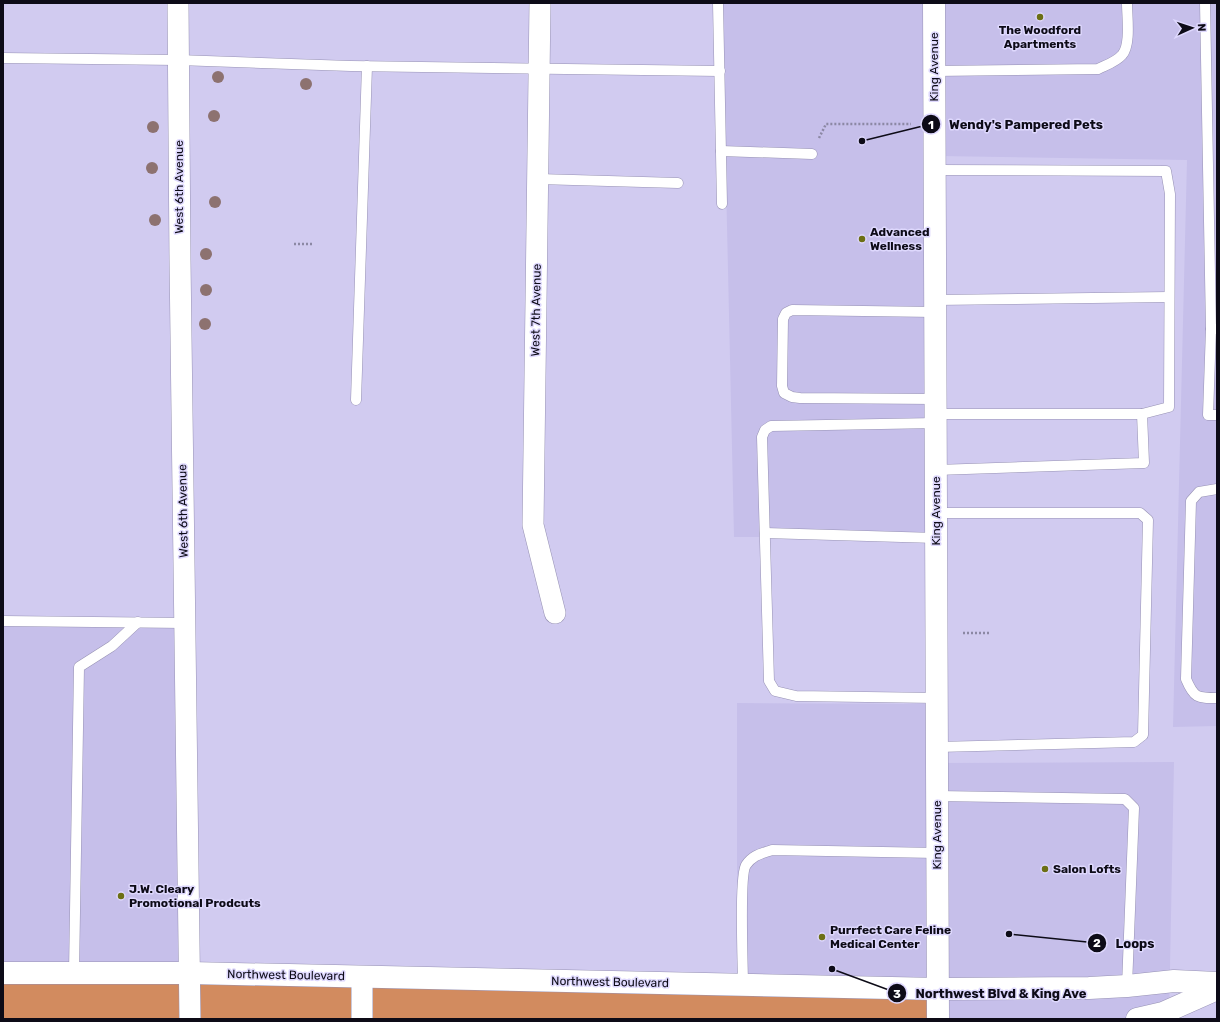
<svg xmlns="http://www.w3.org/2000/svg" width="1220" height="1022" font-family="Rubik,sans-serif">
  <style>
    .built { fill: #c6bfea }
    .green { fill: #d28b5f }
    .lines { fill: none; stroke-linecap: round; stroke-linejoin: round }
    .service-casing { stroke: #9792b4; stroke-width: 11 }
    .minor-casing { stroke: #9792b4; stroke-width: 22 }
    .tertiary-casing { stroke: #9792b4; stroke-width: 23 }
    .secondary-casing { stroke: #9792b4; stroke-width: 23 }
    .path { stroke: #8c88a4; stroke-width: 2.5; stroke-dasharray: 2 2; stroke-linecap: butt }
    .service { stroke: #fff; stroke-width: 10 }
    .minor { stroke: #fff; stroke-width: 21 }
    .tertiary { stroke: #fff; stroke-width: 22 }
    .secondary { stroke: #fff; stroke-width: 22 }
    .tree { fill: #8d7270 }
    .poi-dot { fill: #6c6f14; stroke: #ded8fd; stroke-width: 1.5 }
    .labels { text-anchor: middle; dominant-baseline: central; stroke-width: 3; stroke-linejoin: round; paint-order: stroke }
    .poi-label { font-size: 12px; font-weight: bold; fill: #0d0b17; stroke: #ded8fd; text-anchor: start }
    .street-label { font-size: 12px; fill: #0d0b17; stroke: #ded8fd }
    .leader { fill: none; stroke: #0d0b17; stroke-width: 1.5 }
    .callout-dot { fill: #0d0b17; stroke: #ded8fd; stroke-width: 1.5 }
    .mark-label { font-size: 12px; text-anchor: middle; font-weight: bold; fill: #fff }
    .callout-label { font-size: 13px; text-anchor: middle; font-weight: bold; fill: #0d0b17; stroke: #ded8fd; stroke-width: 3; stroke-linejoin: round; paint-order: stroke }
  </style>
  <rect width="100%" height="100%" fill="#d1cbf0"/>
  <g class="built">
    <polygon points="722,3 1217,3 1217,726 1173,727 1187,160 939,156 935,539 899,537 734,537"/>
    <polygon points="3,619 193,626 185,1002 3,1005"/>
    <polygon points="737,703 936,704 935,763 1174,762 1169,1019 746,1019 737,971"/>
  </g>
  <polygon class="green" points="3,973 938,989 938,1019 3,1019"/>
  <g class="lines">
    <g class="service-casing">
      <g id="service">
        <polyline points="718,3 722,204"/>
        <polyline points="1205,3 1211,329"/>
        <polyline points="3,58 178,60 351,66 720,71"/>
        <path d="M934,71L1098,69C1106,65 1116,62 1122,55C1131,45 1127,17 1127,3"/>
        <polyline points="721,151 812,154"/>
        <polyline points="935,170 1166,171 1170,194 1169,407 1142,414 1144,463 936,470"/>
        <polyline points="538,179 678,183"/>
        <polyline points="935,300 1169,297"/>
        <polyline points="935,312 792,310 786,313 783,319 782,386 784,393 792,397 800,398 936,399"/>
        <polyline points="1217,329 1211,329 1208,415 1217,415"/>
        <polyline points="356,400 367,66"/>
        <polyline points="936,414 1142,414"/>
        <polyline points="936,423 771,426 765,430 762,437 769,681 775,691 796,696 937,698"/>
        <path d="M1217,489L1199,492L1191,501L1186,679C1194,698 1197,698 1217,698"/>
        <polyline points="936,513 1140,513 1148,520 1143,735 1134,742 937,747"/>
        <polyline points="765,533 936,538"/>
        <polyline points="3,621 185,623"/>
        <polyline points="937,796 1125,799 1134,808 1127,986"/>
        <polyline points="74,973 79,667 112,646 138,622"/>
        <path d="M743,985C743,967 739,875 746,865C753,855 760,854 772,850L937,853"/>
      </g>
    </g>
    <g class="minor-casing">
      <g id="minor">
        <polyline points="178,3 180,260 190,1019"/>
        <polyline points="540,3 533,525 555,613"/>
        <polyline points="362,977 362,1019"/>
      </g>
    </g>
    <g class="tertiary-casing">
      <polyline id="tertiary" points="934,3 938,1019"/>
    </g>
    <g class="secondary-casing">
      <g id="secondary">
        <polyline points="3,973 190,973 938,989 1089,988 1127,986 1174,981 1217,983"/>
        <polyline points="1137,1019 1163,1013 1217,989"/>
      </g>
    </g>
    <g class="path">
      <polyline points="819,138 826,124 911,124"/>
      <polyline points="294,244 313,244"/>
      <polyline points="963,633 991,633"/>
    </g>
    <use href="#service" class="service"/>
    <use href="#minor" class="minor"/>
    <use href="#tertiary" class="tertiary"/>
    <use href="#secondary" class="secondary"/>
  </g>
  <g class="tree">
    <circle cx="218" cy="77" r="6"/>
    <circle cx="306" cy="84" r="6"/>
    <circle cx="214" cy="116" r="6"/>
    <circle cx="153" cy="127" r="6"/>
    <circle cx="152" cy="168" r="6"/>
    <circle cx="215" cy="202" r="6"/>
    <circle cx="155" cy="220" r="6"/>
    <circle cx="206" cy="254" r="6"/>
    <circle cx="206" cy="290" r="6"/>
    <circle cx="205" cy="324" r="6"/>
  </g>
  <g class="poi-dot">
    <circle cx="1040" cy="17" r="4"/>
    <circle cx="862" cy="239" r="4"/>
    <circle cx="1045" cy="869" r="4"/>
    <circle cx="121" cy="896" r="4"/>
    <circle cx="822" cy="937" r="4"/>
  </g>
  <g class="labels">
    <g class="poi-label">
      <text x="1040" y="30" text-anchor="middle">The Woodford<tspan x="1040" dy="14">Apartments</tspan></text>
      <text x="870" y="232">Advanced<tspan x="870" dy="14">Wellness</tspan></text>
      <text x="1053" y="869">Salon Lofts</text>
      <text x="129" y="889">J.W. Cleary<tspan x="129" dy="14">Promotional Prodcuts</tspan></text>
      <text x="830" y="930">Purrfect Care Feline<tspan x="830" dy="14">Medical Center</tspan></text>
    </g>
    <g class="street-label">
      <text transform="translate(934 67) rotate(-90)">King Avenue</text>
      <text transform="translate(179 187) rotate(-90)">West 6th Avenue</text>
      <text transform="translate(536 310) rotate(-89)">West 7th Avenue</text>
      <text transform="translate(183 511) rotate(-91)">West 6th Avenue</text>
      <text transform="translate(936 511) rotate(-90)">King Avenue</text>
      <text transform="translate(937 835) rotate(-90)">King Avenue</text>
      <text transform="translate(286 975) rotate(1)">Northwest Boulevard</text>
      <text transform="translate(610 982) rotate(1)">Northwest Boulevard</text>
    </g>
  </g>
  <path class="leader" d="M862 141L931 124M1009 934L1097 943M832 969L897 993"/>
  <g class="callout-dot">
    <circle cx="862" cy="141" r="4"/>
    <circle cx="1009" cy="934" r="4"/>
    <circle cx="832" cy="969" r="4"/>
    <circle cx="931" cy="124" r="10"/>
    <circle cx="1097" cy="943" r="10"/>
    <circle cx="897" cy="993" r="10"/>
  </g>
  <g class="mark-label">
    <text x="931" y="129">1</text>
    <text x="1097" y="947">2</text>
    <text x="897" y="998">3</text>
  </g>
  <g class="callout-label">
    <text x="1026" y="129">Wendy's Pampered Pets</text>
    <text x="1135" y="948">Loops</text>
    <text x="1001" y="998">Northwest Blvd &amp; King Ave</text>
  </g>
  <rect width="1220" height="1022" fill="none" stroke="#0d0b17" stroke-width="8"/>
  <g transform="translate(1192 28) rotate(87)" stroke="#ded8fd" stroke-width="3" paint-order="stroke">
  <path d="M0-3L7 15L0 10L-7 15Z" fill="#0d0b17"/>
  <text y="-6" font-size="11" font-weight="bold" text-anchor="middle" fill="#0d0b17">N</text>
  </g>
</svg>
